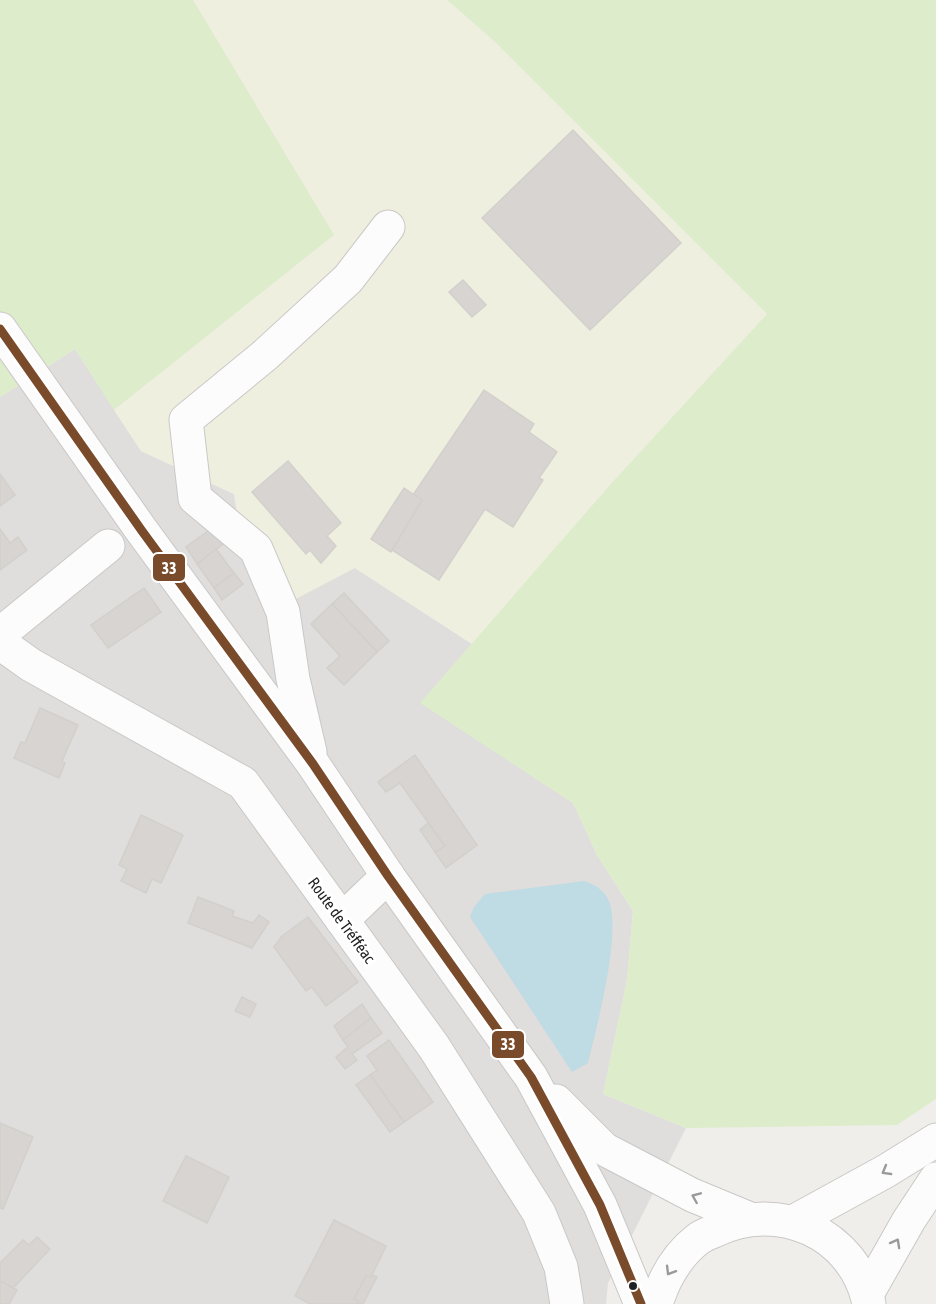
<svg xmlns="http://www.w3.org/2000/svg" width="936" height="1304" font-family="'Asap Condensed',sans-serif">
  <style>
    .residential { fill: #dfdedc }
    .farmland { fill: #efefdf }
    .grass { fill: #ddeccb }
    .water { fill: #bfdbe3 }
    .building { fill: #d7d4d2; stroke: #d3d0cc; stroke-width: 1.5 }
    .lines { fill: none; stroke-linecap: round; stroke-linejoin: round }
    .minor-casing { stroke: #c9c8c7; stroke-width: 35 }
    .minor { stroke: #fdfcfc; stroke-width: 33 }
    .bus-1-casing { stroke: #fff; stroke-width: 14 }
    .bus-1 { stroke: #7a4b2a; stroke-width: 9 }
    .oneway { stroke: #9a9a9a }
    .bus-dot { fill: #222; stroke: #fff; stroke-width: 2 }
    .labels { text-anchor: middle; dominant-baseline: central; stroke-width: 6; stroke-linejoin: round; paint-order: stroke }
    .street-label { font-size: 16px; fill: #222; stroke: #fff }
    .line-badge { stroke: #fff; stroke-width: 2 }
    .badge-label { font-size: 16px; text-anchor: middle; font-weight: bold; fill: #fff }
  </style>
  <rect width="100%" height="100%" fill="#f0eeeb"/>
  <polygon class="residential" points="75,349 141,451 234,494 243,550 355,568 472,644 421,703 573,803 597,855 633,911 627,980 603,1094 686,1128 608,1283 606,1304 0,1304 0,397"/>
  <polygon class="farmland" points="193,0 446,0 493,40 767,314 609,486 472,644 355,568 271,612 243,550 234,494 141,451 114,410 334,235"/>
  <g class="grass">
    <polygon points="0,0 193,0 334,235 114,410 75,349 0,397"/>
    <polygon points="447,0 936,0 936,1099 897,1125 686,1128 603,1094 627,980 633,911 597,855 573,803 420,703 609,486 767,314 493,40"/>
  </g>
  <path class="water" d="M584,881C596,885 606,891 610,904C620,939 597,1026 588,1063L572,1072L470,917L474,907L485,894Z"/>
  <g class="building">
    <polygon points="573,130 681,243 590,330 482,218"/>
    <polygon points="463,280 486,305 472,317 449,292"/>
    <polygon points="484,390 534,424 529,432 557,452 539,478 543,480 513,527 485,509 439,580 392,550 422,500 413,495"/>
    <polygon points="288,461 341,523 327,536 336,546 321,563 310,550 306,554 252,492"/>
    <polygon points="0,474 15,495 0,506"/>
    <polygon points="404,488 422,500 391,552 371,539"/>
    <polygon points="215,526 227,541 197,564 186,547"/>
    <polygon points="0,529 10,543 18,537 27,550 0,570"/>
    <polygon points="216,549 234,573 214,588 197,564"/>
    <polygon points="234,573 243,584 222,600 214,588"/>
    <polygon points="144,588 161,612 108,648 91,625"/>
    <polygon points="344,593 389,641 377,652 332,604"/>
    <polygon points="332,604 377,652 344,685 327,668 340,656 311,624"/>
    <polygon points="40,708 78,725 62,761 65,763 59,778 14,758 21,742 25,743"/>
    <polygon points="415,755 477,845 446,868 435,852 445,846 400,783 386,792 378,782"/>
    <polygon points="141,815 183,835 161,883 152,879 146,893 121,881 127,869 119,865"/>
    <polygon points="428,823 445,846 435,852 420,830"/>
    <polygon points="198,897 234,911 232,916 253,923 259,915 269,922 252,948 188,923"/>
    <polygon points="308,917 358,982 326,1006 312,987 306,991 274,947 282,936"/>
    <polygon points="242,997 256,1004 250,1017 235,1011"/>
    <polygon points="362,1004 371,1018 343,1040 334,1026"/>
    <polygon points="371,1018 382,1033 352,1054 357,1060 345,1069 336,1057 348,1047 343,1040"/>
    <polygon points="389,1040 433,1102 404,1122 370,1075 377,1070 367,1056"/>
    <polygon points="370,1075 404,1122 390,1132 356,1085"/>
    <polygon points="0,1123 33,1137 3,1209 0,1208"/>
    <polygon points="186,1156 229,1177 207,1223 163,1201"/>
    <polygon points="334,1220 386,1246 371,1277 366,1276 354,1299 359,1301 357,1304 310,1304 295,1296"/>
    <polygon points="37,1237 50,1249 13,1288 0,1281 0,1263 23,1240 29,1245"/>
    <polygon points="372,1275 377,1277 363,1304 357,1304 359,1301 354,1299 366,1276 371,1277"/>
    <polygon points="0,1281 17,1290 9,1304 0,1304"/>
  </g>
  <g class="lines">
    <g class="minor-casing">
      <g id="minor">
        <polyline points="0,329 142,531 313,764 388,876 531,1077 600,1205 641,1304"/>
        <polyline points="0,634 108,546"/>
        <polyline points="0,643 31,665 243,783 434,1047 539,1213 561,1267 567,1304"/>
        <polyline points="310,752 293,679 283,612 256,549 195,498 186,420 264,356 348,279 388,227"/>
        <polyline points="342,920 388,876"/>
        <polyline points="556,1101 604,1149 692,1195 750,1219"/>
        <polyline points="793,1222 886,1171 936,1140"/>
        <polyline points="867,1294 909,1220 936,1179"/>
        <path d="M656,1304C664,1278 676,1256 698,1239C702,1236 709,1233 714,1231C777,1199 855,1233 869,1304"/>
      </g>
    </g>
    <use href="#minor" class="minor"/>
    <g class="bus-1-casing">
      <polyline id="bus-1" points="0,329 142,531 313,764 388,876 531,1077 600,1205 641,1304"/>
    </g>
    <use href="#bus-1" class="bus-1"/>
  </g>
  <defs><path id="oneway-chevron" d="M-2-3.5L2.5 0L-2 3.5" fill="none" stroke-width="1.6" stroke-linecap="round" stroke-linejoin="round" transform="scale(1.5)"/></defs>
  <g class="oneway">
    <use href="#oneway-chevron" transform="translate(886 1171) rotate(150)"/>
    <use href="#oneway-chevron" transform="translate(696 1197) rotate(-157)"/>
    <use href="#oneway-chevron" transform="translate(896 1243) rotate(-61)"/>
    <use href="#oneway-chevron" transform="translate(670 1271) rotate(121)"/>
  </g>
  <circle class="bus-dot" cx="633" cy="1286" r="5"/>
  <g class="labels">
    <g class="street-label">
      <text transform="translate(342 920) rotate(54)">Route de Tréfféac</text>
    </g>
  </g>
  <g class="line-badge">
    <rect x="152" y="553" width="34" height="29" rx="6" fill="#7a4b2a"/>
    <rect x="491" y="1030" width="34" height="29" rx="6" fill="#7a4b2a"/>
  </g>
  <g class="badge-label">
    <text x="169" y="574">33</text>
    <text x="508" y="1050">33</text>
  </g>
</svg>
